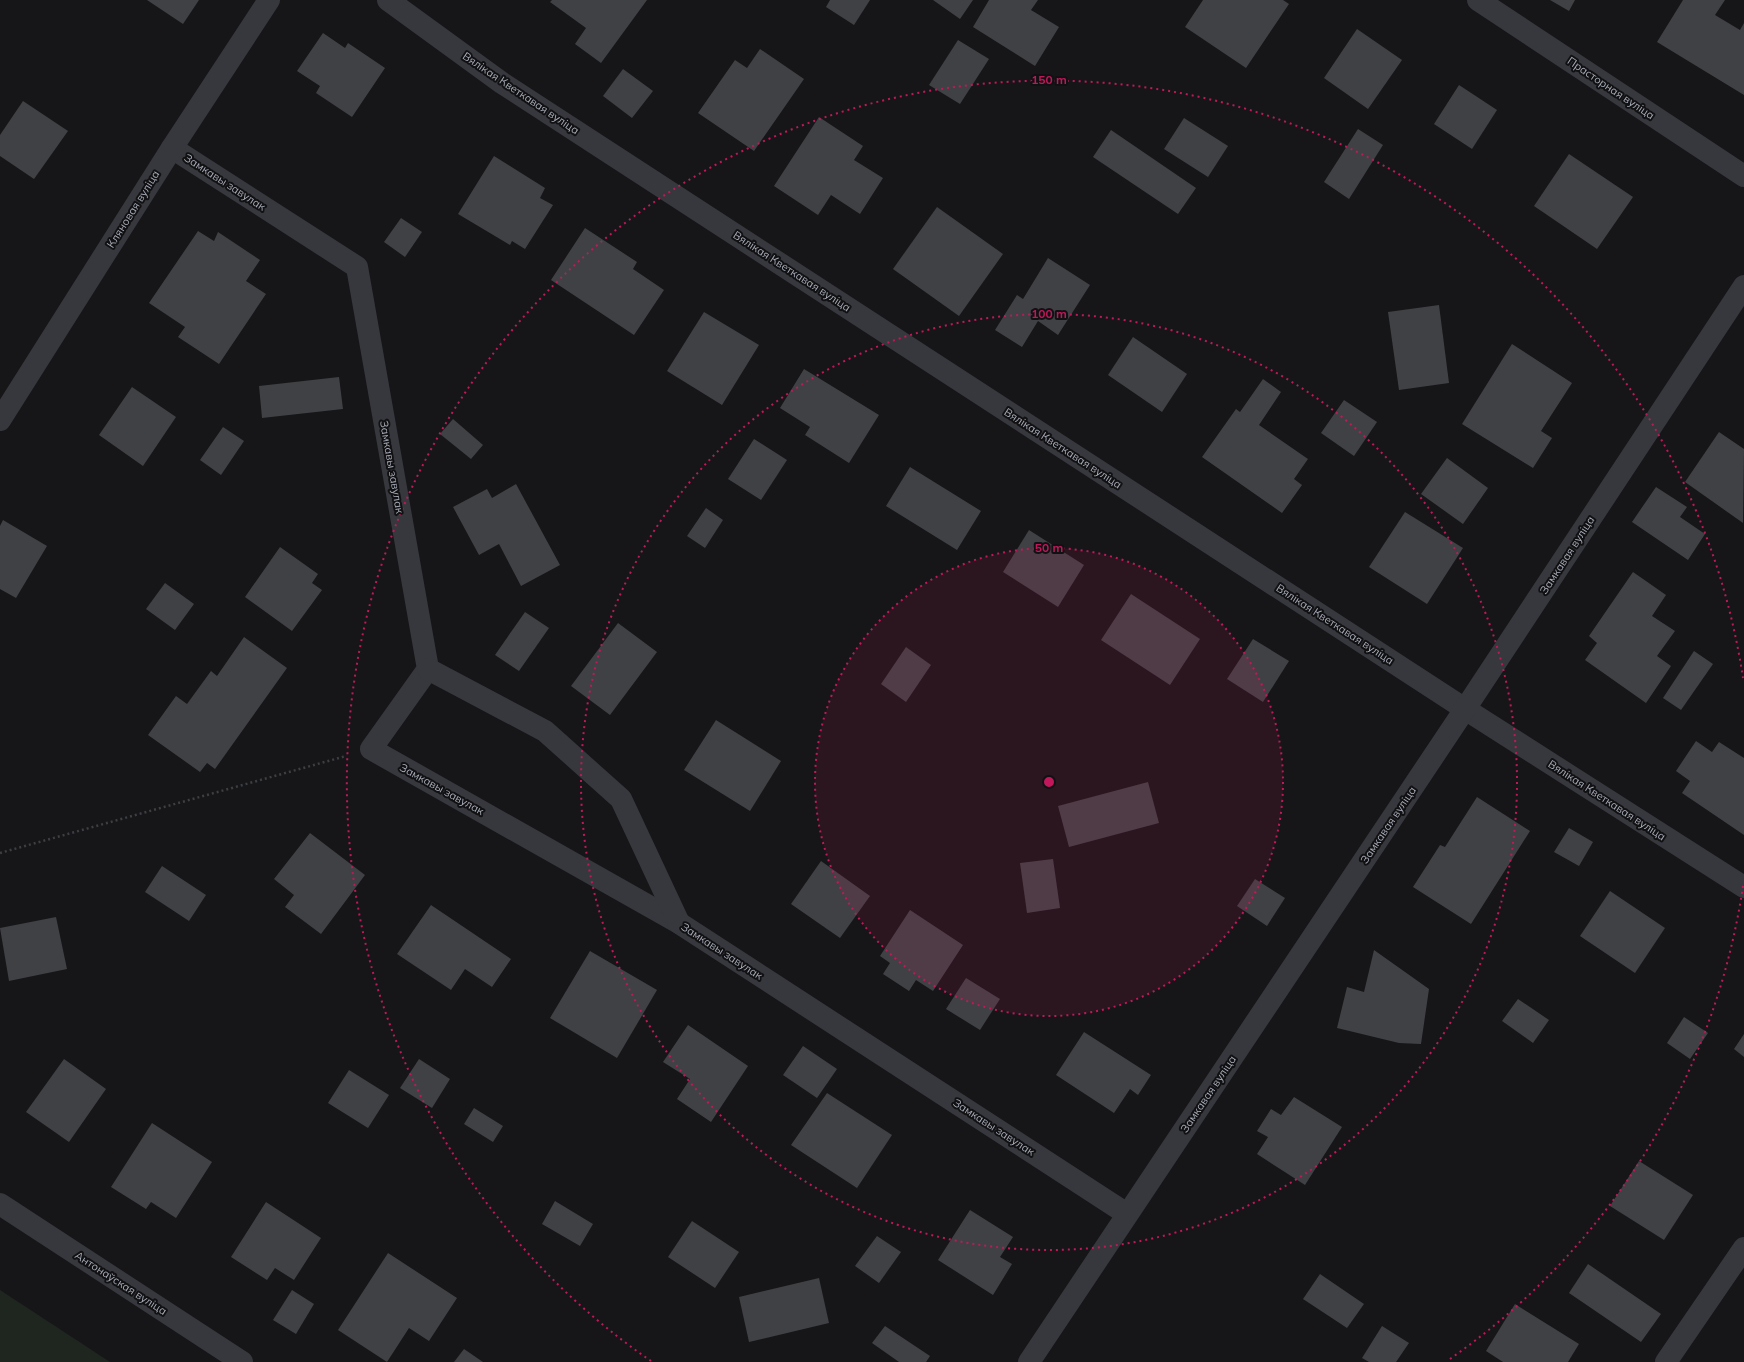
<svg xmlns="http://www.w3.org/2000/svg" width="1744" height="1362" font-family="Mulish,sans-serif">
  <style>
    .green { fill: #1e261f }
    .building { fill: #404145 }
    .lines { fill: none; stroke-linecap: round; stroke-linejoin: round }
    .path { stroke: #3d3f44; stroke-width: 2.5; stroke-dasharray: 2 3; stroke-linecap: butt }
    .minor { stroke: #37383d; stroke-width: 22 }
    .ring { fill: none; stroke: #c2185b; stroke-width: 2; stroke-dasharray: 2 4 }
    .labels { text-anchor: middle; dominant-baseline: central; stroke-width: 4; stroke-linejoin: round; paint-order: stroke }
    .street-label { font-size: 11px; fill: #a8adb8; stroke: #111113 }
    .centre { fill: #c2185b; stroke: #111113; stroke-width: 2 }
    .ring-label { font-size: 12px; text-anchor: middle; font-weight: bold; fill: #c2185b; stroke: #111113; stroke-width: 4; stroke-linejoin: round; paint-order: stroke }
  </style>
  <rect width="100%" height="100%" fill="#161618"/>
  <polygon class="green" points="0,1290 110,1362 0,1362"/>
  <g class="building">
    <polygon points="147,0 199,0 183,24"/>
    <polygon points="552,0 647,0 601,63 575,44 586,28 550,2"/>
    <polygon points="830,0 870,0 854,25 826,7"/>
    <polygon points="933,0 973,0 960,19"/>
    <polygon points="989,0 1038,0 1031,10 1059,27 1035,66 973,27"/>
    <polygon points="1203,0 1283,0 1289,4 1246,68 1185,27"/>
    <polygon points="1550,0 1575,0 1569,11"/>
    <polygon points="1683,0 1725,0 1715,15 1740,30 1744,23 1744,95 1657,42"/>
    <polygon points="1357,29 1402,60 1368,109 1324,78"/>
    <polygon points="323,33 345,48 348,43 385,68 352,117 316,93 320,86 297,71"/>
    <polygon points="958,40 989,59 960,104 929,85"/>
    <polygon points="760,49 804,79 754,151 698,113 735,60 747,68"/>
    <polygon points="623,69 653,91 632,118 603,96"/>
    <polygon points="1459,85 1497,110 1472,149 1434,124"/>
    <polygon points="23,101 68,131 34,179 0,156 0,135"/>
    <polygon points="819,117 863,146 854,160 883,178 860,214 831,195 818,215 774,186"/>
    <polygon points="1184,118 1228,146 1208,177 1164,149"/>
    <polygon points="1358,129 1383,145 1349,199 1324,182"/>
    <polygon points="1111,130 1196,188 1178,214 1093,157"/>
    <polygon points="1569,154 1633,197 1597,249 1534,206"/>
    <polygon points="494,156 545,188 540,198 553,205 525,249 512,241 510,245 458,214"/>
    <polygon points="937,207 1003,254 959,316 893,269"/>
    <polygon points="401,218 422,232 405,257 384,242"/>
    <polygon points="585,228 637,262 633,269 664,290 634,335 551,280"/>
    <polygon points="198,231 214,241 218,232 260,260 246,281 266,294 219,364 178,337 185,327 149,303"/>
    <polygon points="1048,258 1090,285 1058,335 1038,321 1022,347 995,330 1017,295 1023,299"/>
    <polygon points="1439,305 1449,383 1399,390 1388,312"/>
    <polygon points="704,312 759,345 722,405 667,371"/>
    <polygon points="1133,337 1187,374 1162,412 1108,375"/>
    <polygon points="1512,344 1572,383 1541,431 1552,438 1533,468 1462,424"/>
    <polygon points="804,369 879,415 849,463 805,435 810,427 780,408"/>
    <polygon points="339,377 343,409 262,418 259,386"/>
    <polygon points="1263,379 1281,392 1259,425 1308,459 1294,479 1302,485 1282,513 1202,457 1236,409 1240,412"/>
    <polygon points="132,387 176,417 143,466 99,435"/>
    <polygon points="1344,400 1377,422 1354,456 1321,433"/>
    <polygon points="453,419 483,445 471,459 440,434"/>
    <polygon points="223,427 244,441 221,475 200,460"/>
    <polygon points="1719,432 1744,449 1743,523 1685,482"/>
    <polygon points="754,439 787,460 761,500 728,479"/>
    <polygon points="1447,458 1488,488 1463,524 1421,494"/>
    <polygon points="910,467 981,511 957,550 886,506"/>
    <polygon points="516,484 560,565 521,586 499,544 479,555 453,507 487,489 492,498"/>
    <polygon points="1656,487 1687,507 1680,517 1705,534 1688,560 1632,522"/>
    <polygon points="706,508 723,520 705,548 687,536"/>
    <polygon points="1405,512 1463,548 1427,604 1369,567"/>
    <polygon points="3,520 47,546 16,598 0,589 0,526"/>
    <polygon points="1029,530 1084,565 1058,607 1003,572"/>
    <polygon points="280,547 318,574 312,583 322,590 292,631 245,597"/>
    <polygon points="1633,572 1666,595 1652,616 1675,631 1657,656 1671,666 1646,703 1585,660 1597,643 1589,636"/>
    <polygon points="165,583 194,604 175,630 146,609"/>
    <polygon points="1131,594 1200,639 1170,685 1101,640"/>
    <polygon points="525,612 549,628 519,671 495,655"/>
    <polygon points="618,623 657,652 610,715 571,686"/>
    <polygon points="244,637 287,668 215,769 207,763 200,772 148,735 176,696 187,704 211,671 217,676"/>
    <polygon points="1253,639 1289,661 1263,702 1227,679"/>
    <polygon points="906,647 931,665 906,702 881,684"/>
    <polygon points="1694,651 1713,664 1681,710 1663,698"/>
    <polygon points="716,720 781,761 750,811 684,770"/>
    <polygon points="1696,741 1712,752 1719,742 1744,758 1744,835 1682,793 1690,781 1676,771"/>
    <polygon points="1148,782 1159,823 1069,847 1058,806"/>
    <polygon points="1477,797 1530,831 1471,924 1413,887 1440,845 1445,847"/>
    <polygon points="1569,828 1593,842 1579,866 1554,852"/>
    <polygon points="310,833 365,875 321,934 285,907 294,895 274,879"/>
    <polygon points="1053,859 1060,908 1027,913 1020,863"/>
    <polygon points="821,861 870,896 840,938 791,904"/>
    <polygon points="162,866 206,895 189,921 145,892"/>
    <polygon points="1255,879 1285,898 1267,926 1237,906"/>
    <polygon points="1610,891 1665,928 1635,973 1580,936"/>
    <polygon points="431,905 511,959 492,987 465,969 451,990 397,954"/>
    <polygon points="910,910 963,945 933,991 916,980 909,991 883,974 890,963 880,956"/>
    <polygon points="56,917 67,969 9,981 0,928"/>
    <polygon points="1374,950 1429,989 1421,1044 1399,1043 1337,1028 1347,987 1364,992"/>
    <polygon points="590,951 657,990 617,1058 550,1018"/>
    <polygon points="966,978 1000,999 980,1030 946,1009"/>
    <polygon points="1518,999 1549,1020 1533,1043 1502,1021"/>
    <polygon points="1684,1017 1708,1033 1690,1059 1667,1043"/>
    <polygon points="688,1025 748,1066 711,1122 677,1099 690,1079 663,1062"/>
    <polygon points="1084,1032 1151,1075 1138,1095 1130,1089 1114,1113 1056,1075"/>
    <polygon points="1744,1034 1744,1057 1734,1049"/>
    <polygon points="803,1046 837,1069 817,1098 783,1075"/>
    <polygon points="64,1059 106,1089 69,1142 26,1112"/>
    <polygon points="419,1059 450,1079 432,1108 400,1088"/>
    <polygon points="349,1070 389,1095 368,1128 328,1103"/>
    <polygon points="827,1093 892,1135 857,1188 791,1145"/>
    <polygon points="1294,1097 1342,1127 1305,1185 1257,1154 1268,1137 1257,1131 1271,1109 1281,1115"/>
    <polygon points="474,1108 503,1126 493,1142 464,1124"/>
    <polygon points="152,1123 212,1162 176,1218 151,1202 146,1209 111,1187"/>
    <polygon points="1639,1161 1693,1195 1664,1240 1610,1206"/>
    <polygon points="555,1201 593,1224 580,1246 542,1224"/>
    <polygon points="266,1202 321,1238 294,1280 275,1268 267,1280 231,1257"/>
    <polygon points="970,1210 1013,1237 1000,1257 1012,1264 993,1295 938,1260"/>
    <polygon points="692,1221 739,1252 715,1288 668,1257"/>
    <polygon points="877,1236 901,1252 879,1283 855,1266"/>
    <polygon points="388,1253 457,1298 429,1341 409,1328 387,1362 338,1330"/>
    <polygon points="1588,1264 1661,1314 1641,1342 1569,1293"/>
    <polygon points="1320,1274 1364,1304 1347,1328 1303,1299"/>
    <polygon points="819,1278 829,1323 749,1342 739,1297"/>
    <polygon points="292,1290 314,1304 296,1334 273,1320"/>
    <polygon points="1515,1304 1579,1344 1568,1362 1503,1362 1486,1351"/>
    <polygon points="885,1326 930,1356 926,1362 899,1362 872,1343"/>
    <polygon points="1382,1326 1409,1343 1396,1362 1369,1362 1362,1358"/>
    <polygon points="464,1349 483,1362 454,1362"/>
  </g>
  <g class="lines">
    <polyline class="path" points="0,853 346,756"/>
    <g class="minor">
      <polyline points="388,0 502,83 1465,709 1744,887"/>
      <polyline points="1478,0 1744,176"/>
      <polyline points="172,148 357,267 428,669 371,749 679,923 1127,1214"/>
      <polyline points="0,420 172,148 269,0"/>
      <polyline points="428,669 545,731 621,799 679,923"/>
      <polyline points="0,1204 242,1362"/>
      <polyline points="1029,1362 1465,709 1744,286"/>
      <polyline points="1666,1362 1744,1248"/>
    </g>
  </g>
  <circle cx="1049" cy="782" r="234" fill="#c2185b" fill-opacity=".12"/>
  <g class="ring">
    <circle cx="1049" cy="782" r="234"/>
    <circle cx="1049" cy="782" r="468"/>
    <path d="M1743 886A702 702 0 0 1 1447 1361M651 1361A702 702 0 1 1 1743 678"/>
  </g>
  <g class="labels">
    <g class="street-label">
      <text transform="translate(1611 88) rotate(34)">Прасторная вуліца</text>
      <text transform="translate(521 93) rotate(34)">Вялікая Кветкавая вуліца</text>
      <text transform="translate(225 182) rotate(33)">Замкавы завулак</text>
      <text transform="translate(133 209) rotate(-58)">Кляновая вуліца</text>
      <text transform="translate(792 271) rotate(33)">Вялікая Кветкавая вуліца</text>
      <text transform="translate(1063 448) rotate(33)">Вялікая Кветкавая вуліца</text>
      <text transform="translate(392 467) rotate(80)">Замкавы завулак</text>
      <text transform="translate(1567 555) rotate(-57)">Замкавая вуліца</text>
      <text transform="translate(1335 624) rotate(33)">Вялікая Кветкавая вуліца</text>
      <text transform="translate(442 789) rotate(29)">Замкавы завулак</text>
      <text transform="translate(1607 800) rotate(33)">Вялікая Кветкавая вуліца</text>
      <text transform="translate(1388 825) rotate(-56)">Замкавая вуліца</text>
      <text transform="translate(722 951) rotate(33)">Замкавы завулак</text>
      <text transform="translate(1208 1094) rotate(-56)">Замкавая вуліца</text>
      <text transform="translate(994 1127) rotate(33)">Замкавы завулак</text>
      <text transform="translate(121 1283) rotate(33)">Антонаўская вуліца</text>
    </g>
  </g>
  <circle cx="1049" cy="782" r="6" class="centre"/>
  <g class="ring-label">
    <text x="1049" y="84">150 m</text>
    <text x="1049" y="318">100 m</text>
    <text x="1049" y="552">50 m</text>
  </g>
</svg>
